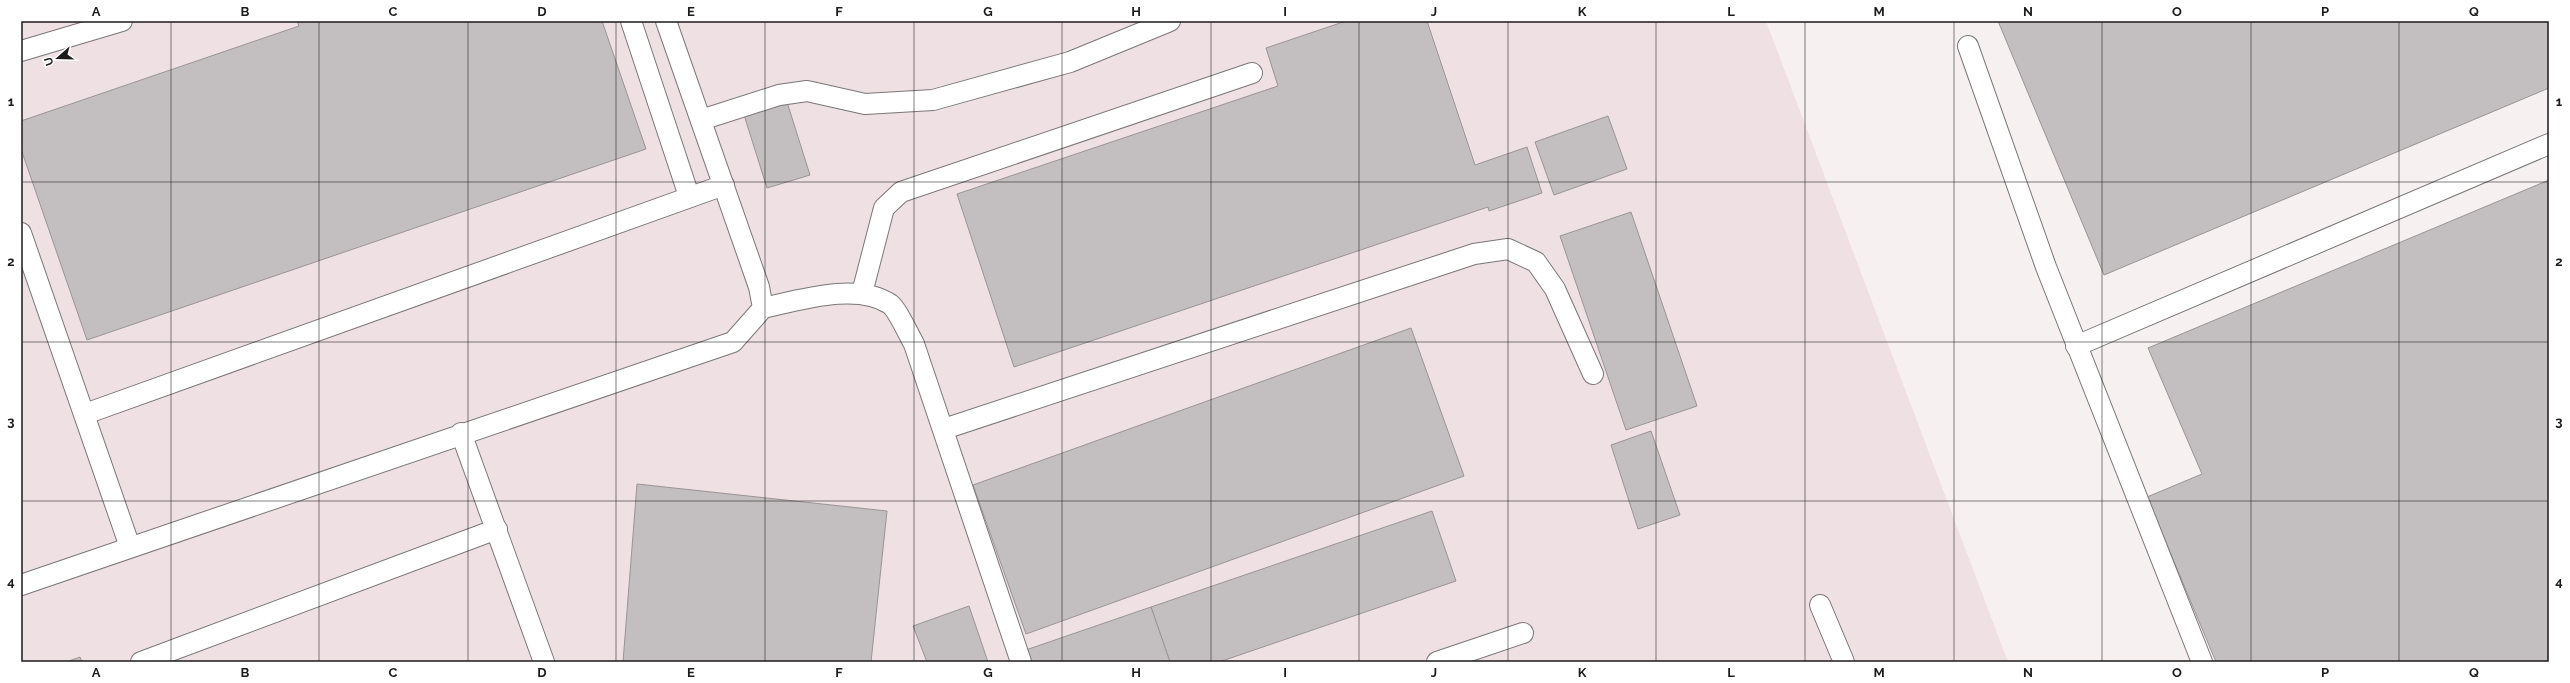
<svg xmlns="http://www.w3.org/2000/svg" width="2570" height="683" font-family="Raleway,sans-serif">
  <style>
    .built { fill: #efe0e4 }
    .building { fill: #c3bebf; stroke: #9a9496 }
    .lines { fill: none; stroke-linecap: round; stroke-linejoin: round }
    .service-casing { stroke: #7b7677; stroke-width: 22 }
    .service { stroke: #fff; stroke-width: 20 }
    .grid { fill: none; stroke: #1c1a1b; stroke-width: 1; stroke-opacity: 0.55 }
    .neatline { fill: none; stroke: #1c1a1b; stroke-width: 1.5 }
    .grid-label { font-size: 13px; text-anchor: middle; font-weight: bold; fill: #1c1a1b }
  </style>
  <rect width="100%" height="100%" fill="#f6f0f1"/>
  <polygon class="built" points="21,21 1766,21 2008,662 21,662"/>
  <g class="building">
    <polygon points="297,21 602,21 646,149 87,340 21,149 21,121 299,26"/>
    <polygon points="1346,21 1427,21 1475,165 1527,147 1542,193 1489,211 1488,207 1014,367 957,194 1278,86 1266,48"/>
    <polygon points="1998,21 2549,21 2549,88 2104,275"/>
    <polygon points="787,102 810,175 767,188 744,115"/>
    <polygon points="1608,116 1627,169 1554,195 1535,142"/>
    <polygon points="2549,180 2549,662 2216,662 2147,497 2202,474 2148,348"/>
    <polygon points="1631,212 1697,406 1626,430 1560,236"/>
    <polygon points="1411,328 1464,476 1026,634 973,485"/>
    <polygon points="1651,431 1680,515 1638,529 1611,445"/>
    <polygon points="637,484 887,511 871,662 623,662"/>
    <polygon points="1432,511 1456,581 1219,662 1170,662 1151,607"/>
    <polygon points="969,606 988,662 927,662 913,626"/>
    <polygon points="1151,607 1170,662 1023,662 1020,652"/>
    <polygon points="80,657 82,662 66,662"/>
  </g>
  <g class="lines">
    <g class="service-casing">
      <g id="service">
        <polyline points="631,21 689,196"/>
        <polyline points="1968,46 2046,267 2202,662"/>
        <polyline points="21,51 122,21"/>
        <polyline points="701,120 779,95 807,91 865,104 933,100 1070,62 1170,21"/>
        <polyline points="21,233 130,547"/>
        <polyline points="862,293 884,208 901,192 1252,73"/>
        <path d="M763,308C800,300 857,282 890,304C897,309 909,335 914,344L1021,662"/>
        <polyline points="2076,346 2549,144"/>
        <polyline points="85,414 724,185"/>
        <polyline points="944,429 1474,254 1508,249 1536,262 1555,289 1593,374"/>
        <polyline points="461,433 544,662"/>
        <polyline points="21,585 733,342 763,308 759,287 666,21"/>
        <polyline points="1820,605 1844,662"/>
        <polyline points="141,662 497,529"/>
        <polyline points="1437,662 1523,633"/>
      </g>
    </g>
    <use href="#service" class="service"/>
  </g>
  <path class="grid" d="M171,21V662M319,21V662M468,21V662M616,21V662M765,21V662M914,21V662M1062,21V662M1211,21V662M1359,21V662M1508,21V662M1656,21V662M1805,21V662M1954,21V662M2102,21V662M2251,21V662M2399,21V662M21,182H2549M21,342H2549M21,501H2549"/>
  <rect width="2570" height="683" fill="none" stroke="#ffffff" stroke-width="44"/>
  <g transform="translate(58 58) rotate(250)" stroke="#ffffff" stroke-width="3" paint-order="stroke">
  <path d="M0-3L7 15L0 10L-7 15Z" fill="#1c1a1b"/>
  <text y="-6" font-size="11" font-weight="bold" text-anchor="middle" fill="#1c1a1b">U</text>
  </g>
  <rect x="22" y="22" width="2526" height="639" class="neatline"/>
  <g class="grid-label">
    <text x="96" y="16">A</text>
    <text x="245" y="16">B</text>
    <text x="393" y="16">C</text>
    <text x="542" y="16">D</text>
    <text x="691" y="16">E</text>
    <text x="839" y="16">F</text>
    <text x="988" y="16">G</text>
    <text x="1136" y="16">H</text>
    <text x="1285" y="16">I</text>
    <text x="1434" y="16">J</text>
    <text x="1582" y="16">K</text>
    <text x="1731" y="16">L</text>
    <text x="1879" y="16">M</text>
    <text x="2028" y="16">N</text>
    <text x="2177" y="16">O</text>
    <text x="2325" y="16">P</text>
    <text x="2474" y="16">Q</text>
    <text x="11" y="106">1</text>
    <text x="2559" y="106">1</text>
    <text x="11" y="266">2</text>
    <text x="2559" y="266">2</text>
    <text x="11" y="426">3</text>
    <text x="2559" y="426">3</text>
    <text x="11" y="586">4</text>
    <text x="2559" y="586">4</text>
    <text x="96" y="677">A</text>
    <text x="245" y="677">B</text>
    <text x="393" y="677">C</text>
    <text x="542" y="677">D</text>
    <text x="691" y="677">E</text>
    <text x="839" y="677">F</text>
    <text x="988" y="677">G</text>
    <text x="1136" y="677">H</text>
    <text x="1285" y="677">I</text>
    <text x="1434" y="677">J</text>
    <text x="1582" y="677">K</text>
    <text x="1731" y="677">L</text>
    <text x="1879" y="677">M</text>
    <text x="2028" y="677">N</text>
    <text x="2177" y="677">O</text>
    <text x="2325" y="677">P</text>
    <text x="2474" y="677">Q</text>
  </g>
</svg>
